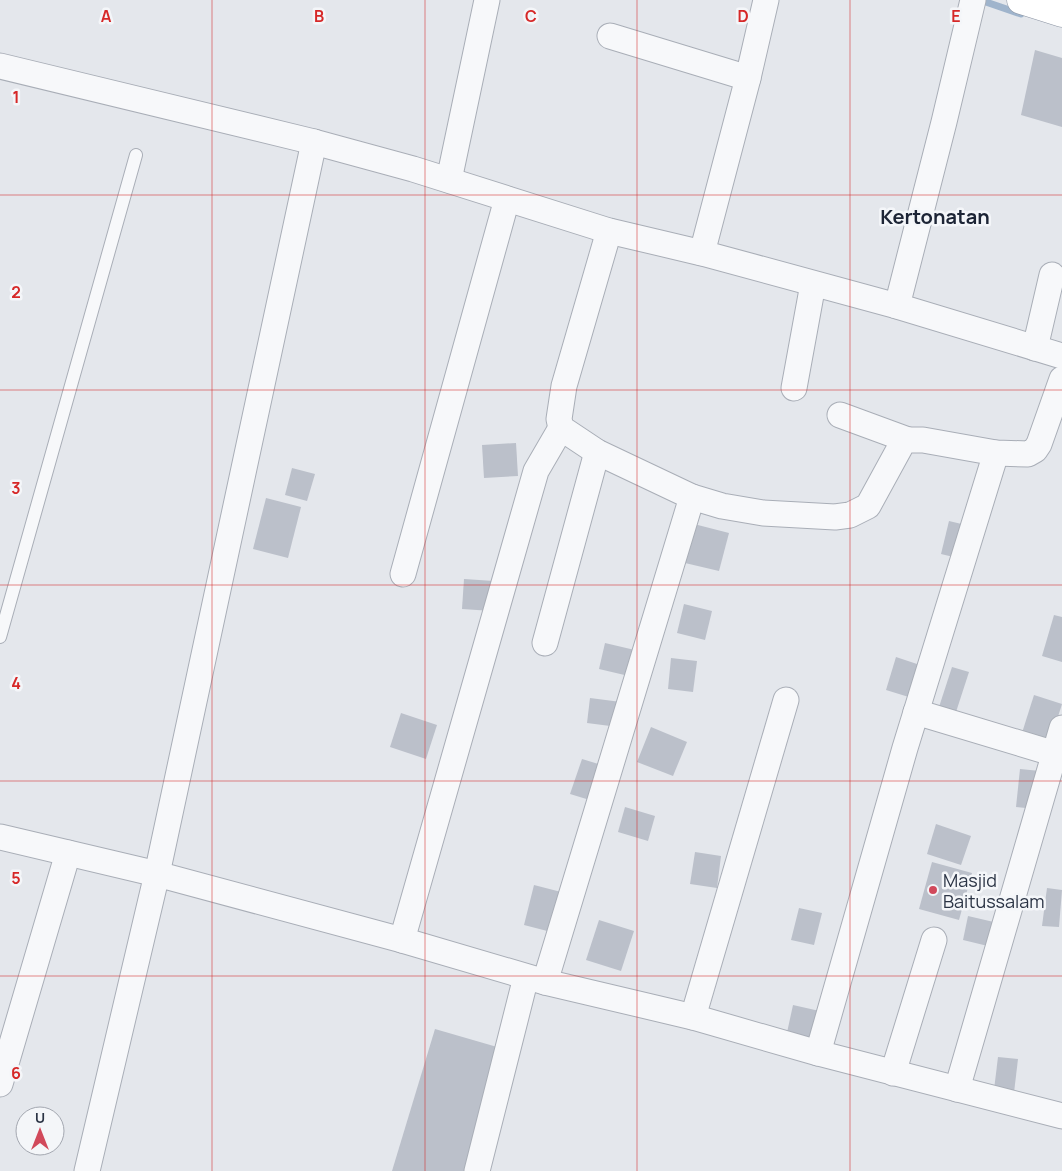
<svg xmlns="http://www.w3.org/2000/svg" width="1062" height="1171" font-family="Manrope,sans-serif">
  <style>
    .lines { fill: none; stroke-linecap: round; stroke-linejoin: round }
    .stream { stroke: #9fb4cc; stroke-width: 7 }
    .building { fill: #bbc0ca }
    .lane-casing { stroke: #a9aeb7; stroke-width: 14 }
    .street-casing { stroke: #a9aeb7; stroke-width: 27 }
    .highway-casing { stroke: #8b94a3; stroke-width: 29 }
    .lane { stroke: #f7f8fa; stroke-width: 12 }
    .street { stroke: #f7f8fa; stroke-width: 25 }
    .highway { stroke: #fff; stroke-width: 28 }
    .grid { fill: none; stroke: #d62828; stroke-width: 1; stroke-opacity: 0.55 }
    .poi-dot { fill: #d1495b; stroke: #f4f6f9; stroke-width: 2 }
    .labels { text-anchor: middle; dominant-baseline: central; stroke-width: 5; stroke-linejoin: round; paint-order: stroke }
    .poi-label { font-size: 18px; fill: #2b3445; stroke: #f4f6f9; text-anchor: start }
    .quarter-label { font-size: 20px; font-weight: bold; fill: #1d2536; stroke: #f4f6f9 }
    .grid-label { font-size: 16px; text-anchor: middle; font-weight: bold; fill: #d62828; stroke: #f4f6f9; stroke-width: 5; stroke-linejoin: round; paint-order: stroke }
  </style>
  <rect width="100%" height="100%" fill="#e4e7ec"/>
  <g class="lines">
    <polyline class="stream" points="980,0 1021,14"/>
  </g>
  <g class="building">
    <polygon points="1035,50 1062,58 1062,127 1021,115"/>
    <polygon points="516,443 518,476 484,478 482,445"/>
    <polygon points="292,468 315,474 307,501 285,495"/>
    <polygon points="266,498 301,507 288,558 253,549"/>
    <polygon points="949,521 970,526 962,559 941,554"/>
    <polygon points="694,524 729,533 719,571 685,563"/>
    <polygon points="464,579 494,581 492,611 462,609"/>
    <polygon points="684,604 712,611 705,640 677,633"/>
    <polygon points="1054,615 1062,617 1062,662 1042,656"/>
    <polygon points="605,643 639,651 633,677 599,669"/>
    <polygon points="896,657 923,666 912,698 886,690"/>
    <polygon points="671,658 697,661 693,692 668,689"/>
    <polygon points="952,667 969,672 956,712 939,707"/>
    <polygon points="1034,695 1062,704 1049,745 1021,736"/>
    <polygon points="590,698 621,702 618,727 587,723"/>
    <polygon points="401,713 437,725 426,759 390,747"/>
    <polygon points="651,727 687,742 673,776 637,762"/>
    <polygon points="582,759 605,766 593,801 570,794"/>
    <polygon points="1020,769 1040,771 1036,809 1016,807"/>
    <polygon points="625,807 655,816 648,841 618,832"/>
    <polygon points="936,824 971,836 961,865 927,854"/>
    <polygon points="695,852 721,856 717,888 690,884"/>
    <polygon points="932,862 972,873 959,920 919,909"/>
    <polygon points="534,885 565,893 555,933 524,925"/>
    <polygon points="1047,888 1062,890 1059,927 1042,926"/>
    <polygon points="799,908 822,913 814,945 791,940"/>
    <polygon points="968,916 998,923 992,947 963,940"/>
    <polygon points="599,920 634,931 621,971 586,960"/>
    <polygon points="793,1005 824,1012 816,1044 786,1037"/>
    <polygon points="435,1029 504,1049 467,1171 392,1171"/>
    <polygon points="998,1057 1018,1059 1013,1101 993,1098"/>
  </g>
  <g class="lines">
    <g class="lane-casing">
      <polyline id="lane" points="0,637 136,155"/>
    </g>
    <g class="street-casing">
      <g id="street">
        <polyline points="610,36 748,78"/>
        <polyline points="0,66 314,142 413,169 609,231 702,253 897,306 1062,356"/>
        <polyline points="449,180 487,0"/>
        <polyline points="702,253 748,78 766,0"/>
        <polyline points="897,306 944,122 973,0"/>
        <polyline points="1035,348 1052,275"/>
        <polyline points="794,388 813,284"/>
        <polyline points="840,415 908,440"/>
        <polyline points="692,497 722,506 763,513 835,517 850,515 868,506 903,442 908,440 923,440 996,453 1028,454 1035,450 1039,444 1062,379"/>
        <polyline points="403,574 507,199"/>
        <polyline points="545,643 597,452"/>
        <polyline points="916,712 1062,756"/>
        <polyline points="0,837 157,874 402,940 545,982 693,1017 818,1053 1062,1116"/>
        <polyline points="402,940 536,471 561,428"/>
        <polyline points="545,982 692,497 597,452 561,428 559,419 564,386 609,231"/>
        <polyline points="693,1017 786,700"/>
        <polyline points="818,1053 905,748 996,453"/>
        <polyline points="893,1073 934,940"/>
        <polyline points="0,1084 68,853"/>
        <polyline points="957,1089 1062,728"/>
        <polyline points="87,1171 157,874 314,142"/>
        <polyline points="477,1171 526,977"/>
      </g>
    </g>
    <g class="highway-casing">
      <polyline id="highway" points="1021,0 1062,13"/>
    </g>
    <use href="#lane" class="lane"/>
    <use href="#street" class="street"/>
    <use href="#highway" class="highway"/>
  </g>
  <path class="grid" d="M212,0V1171M425,0V1171M637,0V1171M850,0V1171M0,195H1062M0,390H1062M0,585H1062M0,781H1062M0,976H1062"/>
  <circle class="poi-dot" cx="933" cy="890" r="5"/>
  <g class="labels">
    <g class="poi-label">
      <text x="943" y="880">Masjid<tspan x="943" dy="21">Baitussalam</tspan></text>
    </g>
    <g class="quarter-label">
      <text x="935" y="216">Kertonatan</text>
    </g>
  </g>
  <g class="grid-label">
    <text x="106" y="22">A</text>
    <text x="319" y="22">B</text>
    <text x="531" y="22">C</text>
    <text x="743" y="22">D</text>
    <text x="956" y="22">E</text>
    <text x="16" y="103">1</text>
    <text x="16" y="298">2</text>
    <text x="16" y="494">3</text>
    <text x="16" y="689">4</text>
    <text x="16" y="884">5</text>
    <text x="16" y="1079">6</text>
  </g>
  <g transform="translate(40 1131)"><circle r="24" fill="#f4f6f9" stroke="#a4a8b1"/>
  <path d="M0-4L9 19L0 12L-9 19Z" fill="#d1495b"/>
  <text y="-8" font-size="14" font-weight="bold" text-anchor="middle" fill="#2b3445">U</text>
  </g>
</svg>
